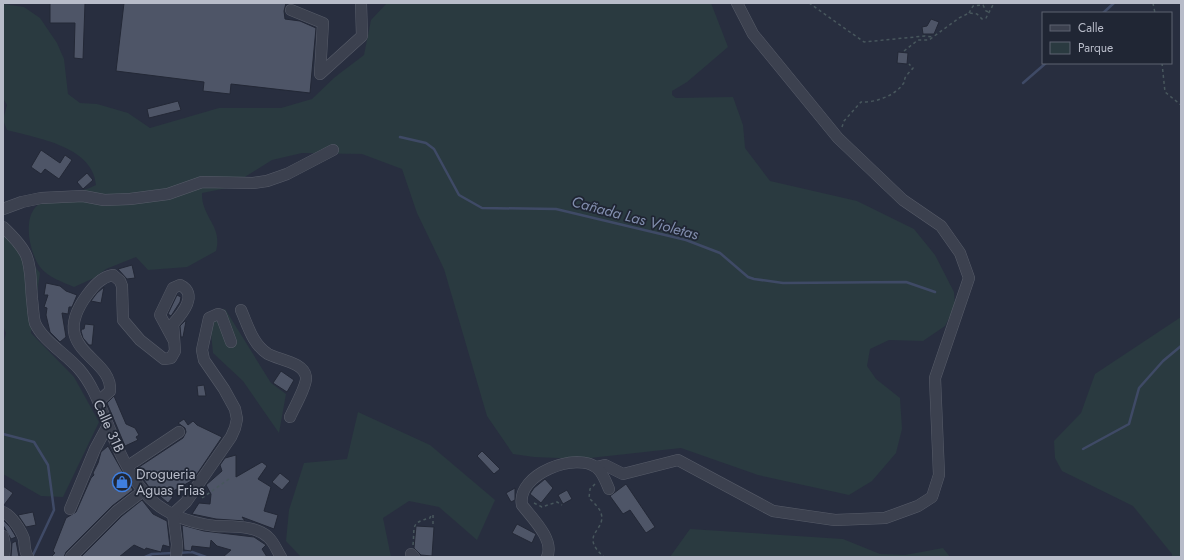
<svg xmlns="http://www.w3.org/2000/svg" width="1184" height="560" font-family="Jost,sans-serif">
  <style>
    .green { fill: #2a3a40 }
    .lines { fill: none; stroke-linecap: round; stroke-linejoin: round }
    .stream { stroke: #3f4a66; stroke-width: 2.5 }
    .building { fill: #4e5567; stroke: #232836 }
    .minor-casing { stroke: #575c69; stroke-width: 12 }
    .path { stroke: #48575d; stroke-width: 1.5; stroke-dasharray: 3 3; stroke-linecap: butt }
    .minor { stroke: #3c414f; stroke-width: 11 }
    .labels { text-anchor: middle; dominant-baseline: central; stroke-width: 3.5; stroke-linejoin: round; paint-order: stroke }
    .street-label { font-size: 14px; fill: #b8bcc9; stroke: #202634 }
    .poi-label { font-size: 14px; fill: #b8bcc9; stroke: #202634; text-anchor: start }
    .water-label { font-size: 15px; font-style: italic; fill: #828eae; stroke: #202634 }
  </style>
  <rect width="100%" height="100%" fill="#282e3f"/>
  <g class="green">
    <path d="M387,3H711L728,47L687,82L672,91V95L676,98L733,97L743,125L745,148L770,181L857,201L914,229L935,255L954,292L955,306L945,326L923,341L889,340L870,349L867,366L876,379L900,398L902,429L896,453L872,481L849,495L758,475L681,448L581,459L534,457L513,454L487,416L444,269L417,213L402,169L362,154L302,153L272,160L227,188L202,193C201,217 223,226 216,251L187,267L148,270L136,257L106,269L94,278L74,287C62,282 48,277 40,267C29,252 21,213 41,203C58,194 79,194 96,185C93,146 36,138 7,130L3,120L7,105L3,98V4L24,7L40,18L57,43L64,59L68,94L80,103L97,104L128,113L150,128L219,108H281L312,99L335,77L364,55L371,20Z"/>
    <polygon points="3,228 40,273 31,333 74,377 99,422 63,497 41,496 3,474 3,345 6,333 3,326"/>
    <polygon points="225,309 271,383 286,394 279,433 243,381 213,353 209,313"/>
    <polygon points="1181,317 1181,557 1172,557 1172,554 1133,506 1062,471 1055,458 1054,441 1081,413 1095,374"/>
    <polygon points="358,412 430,445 495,500 477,540 439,507 409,501 383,518 391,557 301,557 286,541 289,510 304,463 347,459"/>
    <polygon points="690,529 843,539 880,554 905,555 943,548 950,557 670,557"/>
  </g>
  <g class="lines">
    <g class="stream">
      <polyline points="1103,13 1114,3"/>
      <polyline points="1023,83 1046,63"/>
      <polyline points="400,137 426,143 434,149 459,195 482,208 556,209 686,240 720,253 748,277 754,279 783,283 906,282 935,292"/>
      <polyline points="3,434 34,442 48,465 54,510 32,557"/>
      <polyline points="1083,449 1129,424 1139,388 1163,361 1181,346"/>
      <polyline points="179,553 192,552 206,557"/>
      <polyline points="145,557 152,554 174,553"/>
    </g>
  </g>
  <g class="building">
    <polygon points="50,3 85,3 83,59 74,58 75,23 50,23"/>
    <polygon points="124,3 286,3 284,11 285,19 300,21 316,28 310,93 231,84 230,94 203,91 204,82 116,71"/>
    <polygon points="931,19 939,22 934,34 923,34 922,27 927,26"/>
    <polygon points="898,52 908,53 907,64 897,63"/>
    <polygon points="178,101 181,110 149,118 147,109"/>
    <polygon points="41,150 60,163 65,155 72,160 59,179 45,169 41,174 31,167"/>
    <polygon points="87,173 93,180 83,189 77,182"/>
    <polygon points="132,265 135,278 127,279 118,269"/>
    <polygon points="46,283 60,286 66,291 77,295 72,307 69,307 68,314 62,313 66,337 60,342 50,332 46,315 47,308 44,307 48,295 44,295"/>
    <polygon points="104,287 101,303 91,301 97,293"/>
    <polygon points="177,295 181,297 180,302 171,316 168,314"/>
    <polygon points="185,321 186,321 183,337 181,337 180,326"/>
    <polygon points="85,324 94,325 92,345 89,345 83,338 81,331 82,329 84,329"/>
    <polygon points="281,371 294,380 287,392 273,383"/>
    <polygon points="204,385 206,396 198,396 197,386"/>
    <polygon points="114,396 126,424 135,428 139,435 136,437 138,440 125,446 107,403"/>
    <polygon points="184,419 188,425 193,421 197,425 222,437 193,480 168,494 173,497 168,503 149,487 136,469 183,438 186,432 185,428 178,423"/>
    <polygon points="108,446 133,490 112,506 66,552 64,557 51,557 55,553 53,551 66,518 76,512 91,478 94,475 93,473 98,463 101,452"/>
    <polygon points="482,451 500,469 494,474 477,456"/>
    <polygon points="236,455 236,477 262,462 267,466 258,479 271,487 264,511 278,515 274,529 242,517 245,521 216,519 192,514 199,503 210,504 211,494 206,485 222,471 220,465 225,458"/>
    <polygon points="280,473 290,481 282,490 272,482"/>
    <polygon points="545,479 553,488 541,503 530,494 534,488"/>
    <polygon points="626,484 655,527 646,533 630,510 623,514 610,496"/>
    <polygon points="3,486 13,493 4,505 3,505"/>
    <polygon points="515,488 515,500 511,502 506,493"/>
    <polygon points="567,490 572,499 563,504 558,495"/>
    <polygon points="142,500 153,514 167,521 170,547 163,545 161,552 146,548 145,550 134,545 119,557 81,557 122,516"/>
    <polygon points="33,512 36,525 26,527 18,515"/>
    <polygon points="3,520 10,527 16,537 11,539 3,525"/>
    <polygon points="517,524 536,534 532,543 512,533"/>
    <polygon points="182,525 204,531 254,537 266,545 262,549 267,557 223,557 231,550 217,546 211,540 210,548 192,546 191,551 184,550"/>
    <polygon points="416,526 434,527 432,556 421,555 414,548"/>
    <polygon points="16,541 19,557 11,557 12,543"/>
  </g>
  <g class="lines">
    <g class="minor-casing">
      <g id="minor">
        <polyline points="291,10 323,23 320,74 362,36 361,3"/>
        <polyline points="3,209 22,202 41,198 83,196 104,200 130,199 168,194 202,182 253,183 267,181 287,174 333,150"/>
        <path d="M3,227C33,255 29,261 32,299C33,306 33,315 35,323C43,341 66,354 79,369C93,385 100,406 108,425C117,447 128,473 144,492C161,513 189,523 215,526C232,527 255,525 268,537C274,542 277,551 281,557"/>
        <path d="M241,310C248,326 253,345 268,354C279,360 304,362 306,377C307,385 294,408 290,417"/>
        <path d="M99,401L110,391C113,356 46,351 87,295C93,287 101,277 113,275L120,281L122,286L123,320L140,340L164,359L171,358L175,351L173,324C182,314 199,294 180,285L173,288L160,315L174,341"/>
        <polyline points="128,466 179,432"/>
        <polyline points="596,467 605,465 623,474 678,460 773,511 835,520 885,518 918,506 932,497 939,475 935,378 969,278 960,253 941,226 903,200 838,138 753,34 737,3"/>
        <polyline points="70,509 95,449 108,425"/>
        <path d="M3,512C11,515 21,530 24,539C25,546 24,551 28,557"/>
        <polyline points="3,536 5,545 4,557"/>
        <polyline points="411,554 414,557"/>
        <polyline points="71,557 117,511 143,491"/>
        <polyline points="176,557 177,544 173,514 186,502 231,437 235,428 237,419 235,409 224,389 204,360 202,350 209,318 218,314 221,315 231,342"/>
        <path d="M547,557C555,540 532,518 522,505C516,474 577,451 597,468C603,473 606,482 609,489"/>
      </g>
    </g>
    <g class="path">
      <polyline points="809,3 864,42 925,36 933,37"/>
      <polyline points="1153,3 1155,13"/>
      <polyline points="969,13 973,6 983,5 986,11 989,12"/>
      <polyline points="904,51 918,40 929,40 959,18 969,13 977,14 982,19 986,18 994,3"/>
      <polyline points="1162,63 1165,92 1181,105"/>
      <path d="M842,127L844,121L861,102C874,103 895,96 903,84C906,80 904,82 905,78C907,74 911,71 913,68L909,64"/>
      <path d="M595,484L590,489L589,498C593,502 599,507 601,513C607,531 578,534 604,557"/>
      <polyline points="202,498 229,479"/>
      <polyline points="534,503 542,507 557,502 562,505"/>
      <path d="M413,545C415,526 410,523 430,518L431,515H433V525"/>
    </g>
    <use href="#minor" class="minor"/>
  </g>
  <defs>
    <g id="shop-ring" transform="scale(1)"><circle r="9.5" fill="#202634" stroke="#3f7fe0" stroke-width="1.5"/><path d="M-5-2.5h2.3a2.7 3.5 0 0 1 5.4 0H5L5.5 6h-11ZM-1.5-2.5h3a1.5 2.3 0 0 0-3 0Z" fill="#3f7fe0"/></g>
  </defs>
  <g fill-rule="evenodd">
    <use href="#shop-ring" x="122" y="482"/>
  </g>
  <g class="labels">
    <g class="street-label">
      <text transform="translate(109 426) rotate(66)">Calle 31B</text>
    </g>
    <g class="poi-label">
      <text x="136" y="474">Drogueria<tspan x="136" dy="16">Aguas Frias</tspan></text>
    </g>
    <g class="water-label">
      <text transform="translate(635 218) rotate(15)">Cañada Las Violetas</text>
    </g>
  </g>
  <rect width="1184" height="560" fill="none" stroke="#b8bcc9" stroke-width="8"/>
  <rect x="1042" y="12" width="130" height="52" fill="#202634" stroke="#5d6270"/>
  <rect x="1050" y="25" width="20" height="6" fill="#3c414f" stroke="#5d6270"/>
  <text x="1078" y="32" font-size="12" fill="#b8bcc9">Calle</text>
  <rect x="1050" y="42" width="20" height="12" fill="#2a3a40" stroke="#5d6270"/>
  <text x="1078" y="52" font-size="12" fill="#b8bcc9">Parque</text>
</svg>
